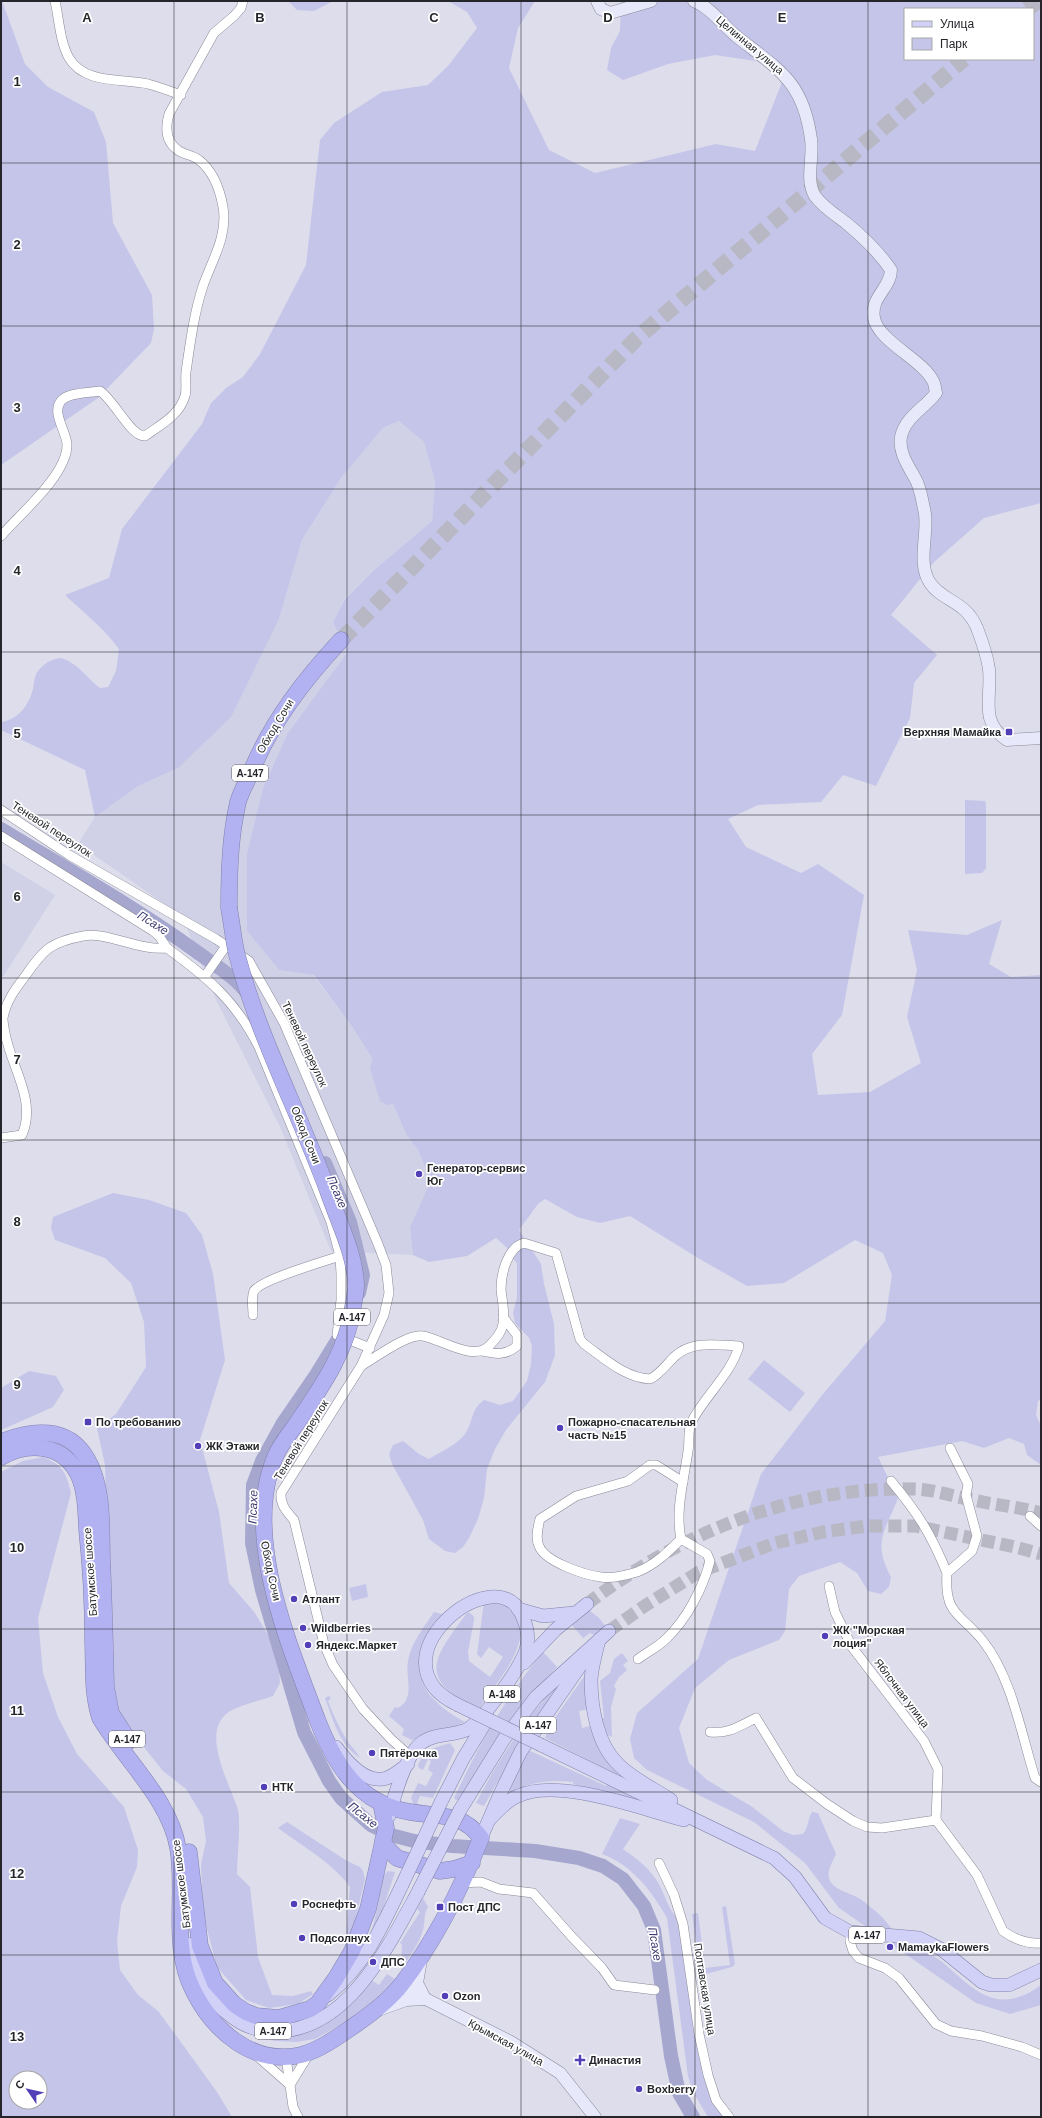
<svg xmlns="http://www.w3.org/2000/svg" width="1042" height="2118" font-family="Arial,sans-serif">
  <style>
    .built { fill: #d0d1e6 }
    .green { fill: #c5c5e9; fill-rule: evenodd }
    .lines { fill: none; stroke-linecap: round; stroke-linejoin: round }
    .river { stroke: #a6a7cf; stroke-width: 14 }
    .primary-tunnel { stroke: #b8b8c5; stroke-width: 13; stroke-dasharray: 13 6; stroke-linecap: butt }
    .highway-tunnel { stroke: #b8b8c5; stroke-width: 16; stroke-dasharray: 16 8; stroke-linecap: butt }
    .street-casing { stroke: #888996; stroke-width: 10 }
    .secondary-casing { stroke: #888996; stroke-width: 13 }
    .primary-casing { stroke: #8181ac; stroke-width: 14 }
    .highway-casing { stroke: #8181ac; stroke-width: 17 }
    .street { stroke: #fff; stroke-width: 9 }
    .secondary { stroke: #e8e8fb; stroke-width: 12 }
    .primary { stroke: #d1d1f7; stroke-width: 13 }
    .highway { stroke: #b2b2f2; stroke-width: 16 }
    .primary-bridge-casing { stroke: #8181ac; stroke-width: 14; stroke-linecap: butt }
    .highway-bridge-casing { stroke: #8181ac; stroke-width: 17; stroke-linecap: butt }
    .primary-bridge { stroke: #d1d1f7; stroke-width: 13 }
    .highway-bridge { stroke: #b2b2f2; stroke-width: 16 }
    .grid { fill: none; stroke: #25262b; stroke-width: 1; stroke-opacity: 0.55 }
    .poi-dot { fill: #523eb6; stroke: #fff; stroke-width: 1.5 }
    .labels { text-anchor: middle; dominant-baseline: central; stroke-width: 3.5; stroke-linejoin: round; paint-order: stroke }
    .shield { fill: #fff; stroke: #66676b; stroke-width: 1 }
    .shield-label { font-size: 10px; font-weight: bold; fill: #25262b }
    .street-label { font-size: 11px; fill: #25262b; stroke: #fff }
    .poi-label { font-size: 11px; font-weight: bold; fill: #25262b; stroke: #fff; text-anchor: start }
    .water-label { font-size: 12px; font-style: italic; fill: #3e3b70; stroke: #fff }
    .grid-label { font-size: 13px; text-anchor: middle; font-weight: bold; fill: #25262b; stroke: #fff; stroke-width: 3.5; stroke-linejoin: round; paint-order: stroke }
  </style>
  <rect width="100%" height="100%" fill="#ddddec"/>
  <g class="built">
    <polygon points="399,421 424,442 435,482 432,521 374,570 345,598 333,622 347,653 289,733 263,788 247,853 247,931 279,970 313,975 353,1028 372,1058 370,1068 393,1104 406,1134 418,1150 428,1174 428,1187 410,1227 413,1255 331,1251 280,1127 217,1002 182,916 78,844 95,817 138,786 178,768 279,619 302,540 341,478 383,428"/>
    <polygon points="1,862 55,895 1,980"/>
  </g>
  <g class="green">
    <polygon points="2,1 25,64 48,87 94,112 106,142 113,223 152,295 154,329 151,343 98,398 1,465"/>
    <polygon points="288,1 333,1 314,11 297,10"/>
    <path d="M448,1H535L518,28L509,68L549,150L595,173L716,144L755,151L782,82L763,62L715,55L668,64L623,80L607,70L611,48L620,31L621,1H1041V503L984,518L933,563L891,615L937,655L914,683L910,718L876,786L843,775L821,802L758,805L728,819L746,847L801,873L818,864L864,895L842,1015L812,1054L818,1095L870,1092L921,1063L907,1017L917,970L908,930L967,935L1002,920L989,964L1011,977L1041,975V1399L1038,1401L1036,1415L1041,1426V1465L1027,1455L1024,1444L1009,1438L984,1448L962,1441L878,1457L898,1498C885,1532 872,1541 891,1577L889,1587L881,1594L868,1591L857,1573L840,1562L799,1576L789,1589L785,1631L779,1640L729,1660L695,1688L679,1728L689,1763L707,1780L751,1806L783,1831L793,1835L803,1834C809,1827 807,1820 812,1812L818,1813L836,1854C833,1861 827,1870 829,1878C832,1891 854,1893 863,1901C869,1906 876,1911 882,1917C890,1925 896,1937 905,1945C910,1949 919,1948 925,1951C950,1963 966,1990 993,1998C1010,2003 1028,1995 1041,1985V2005L1010,2014L976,2003L839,1908L805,1863L754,1822L647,1770L634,1758L630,1739L637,1713L698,1659L761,1474L823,1394L885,1321L892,1275L883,1253L855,1240L784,1283L747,1286L698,1258L630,1216L600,1223L577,1217L545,1199L538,1204L519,1230L541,1264L544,1284L554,1324L555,1355L545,1382L506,1430L495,1449L487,1469L484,1498L478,1519L469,1538L463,1547L455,1553L445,1551L429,1539L423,1520L392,1464L389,1454L393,1445L403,1441L419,1454L429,1459C440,1452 457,1445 465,1434C474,1421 470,1410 484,1400L500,1405L513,1401L527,1381L531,1364L532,1346L529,1338L515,1323L513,1313L517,1297V1264L506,1247L496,1238L467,1256L429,1262L413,1255L410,1227L428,1187V1174L418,1150L406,1134L393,1104L387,1105L380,1101L370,1068L372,1058L353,1028L314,975L279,970L247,931V853L263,788L288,733L347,653L333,622L345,599L374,570L432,521L435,482L424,442L399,421L383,428L341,478L302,540L279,619L231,717L178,768L138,786L95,817L85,770L1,730V722C18,720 29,705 33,689C34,684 34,676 38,671C43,664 56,656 64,659C78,664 88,679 100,688L108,687L116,671L119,649C104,628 84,613 65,595L109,578L122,529L202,424L211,403L226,388L243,377L260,354L306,265L320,140L334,123L382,92L428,85L448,66L477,28L467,12ZM905,9H1033V59H905Z"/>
    <polygon points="965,800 985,801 986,804 986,868 982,873 965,874"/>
    <path d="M113,1193L149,1200L186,1213L202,1235L213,1274L225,1360L200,1440L219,1512L229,1583L255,1613L278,1652L280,1683L273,1696C262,1700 233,1707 225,1715C202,1737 231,1786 238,1810C241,1823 237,1860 237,1874L250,1887L258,1957L272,1995L293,1996L311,1991L313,1994L298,2004L269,2008L246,2000L217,1967L203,1914L201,1864L206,1841L203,1817L186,1789L163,1771L123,1721L111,1697L105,1465L97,1428L116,1414L146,1367L144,1322L131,1283L105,1258L55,1240L51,1228L53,1217Z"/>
    <polygon points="764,1360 805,1393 790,1412 748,1379"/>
    <polygon points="29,1371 56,1376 64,1390 53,1407 1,1430 1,1388"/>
    <path d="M43,1457C63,1465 66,1472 71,1493L38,1618L43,1673L58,1717L77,1754L124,1807L138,1850L137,1867L121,1906L117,1941L120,1970L138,1995L158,2011L175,2034L217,2092L232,2117H1V1472L23,1461ZM16,2078H40V2102H16Z"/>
    <polygon points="366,1584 368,1597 352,1601 349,1588"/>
    <path d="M484,1602L504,1604C508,1608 514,1613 517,1618C533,1644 492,1688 478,1710C416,1678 433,1659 467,1613H470L474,1617V1620L468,1652L469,1661L490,1677L503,1657L489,1647L481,1658L477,1654Z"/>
    <polygon points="585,1607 599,1618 609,1631 602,1638 590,1633 583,1638 572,1625"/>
    <path d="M434,1612L442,1614L446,1613C439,1623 429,1634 424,1646C407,1682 437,1707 465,1722L451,1728L412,1740L402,1735L404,1729L389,1716L395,1707L398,1708C416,1698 405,1678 408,1661C411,1643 424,1627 434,1612Z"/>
    <path d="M543,1652L557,1667L510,1720L459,1800H456L454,1798C480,1743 505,1698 543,1652Z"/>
    <polygon points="622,1653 628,1661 623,1665 627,1670 619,1677 614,1686 616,1689 611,1707 612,1737 603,1733 601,1718 604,1718 600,1681 610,1673 614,1659"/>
    <path d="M585,1675L588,1709L579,1711L582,1728L594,1725C600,1741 603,1763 618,1771V1775L545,1738L552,1722Z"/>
    <path d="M564,1678L500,1782L498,1781L484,1806L476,1803C499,1758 528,1714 564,1678Z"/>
    <path d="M329,1696L331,1698L328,1701C333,1713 338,1726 345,1737C349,1745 356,1750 360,1758C339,1745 333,1719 325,1698Z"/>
    <path d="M450,1743L455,1750L433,1798L420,1796L417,1803L419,1806L414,1805L411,1798L418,1783L426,1786L433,1773L428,1770L431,1761L428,1759L423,1770L419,1768L418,1765C427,1748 433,1748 450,1743Z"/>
    <path d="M528,1750L606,1786L607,1783L650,1803L573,1784V1782C550,1779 531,1782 510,1792L509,1789Z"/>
    <path d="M620,1818L640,1824L623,1849C637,1859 648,1867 657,1881C665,1893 668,1911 679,1919L698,2040L725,2117H708L693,2092L688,2076L667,1918C652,1891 632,1865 602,1854Z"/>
    <path d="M287,1822L347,1861L360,1867L363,1871L365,1879L351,1937H346L350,1887C333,1863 302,1846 278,1828Z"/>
    <polygon points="388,1871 395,1872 382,1912 371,1934 377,1909 382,1877"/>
    <path d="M423,1898L428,1907C424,1914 425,1918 424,1925C422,1939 413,1951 406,1962H401L402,1945L400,1943L420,1912L417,1909Z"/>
    <polygon points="726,1906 735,1964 732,1967 702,1975 700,1972 692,1914 698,1913 705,1968 730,1965 722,1907"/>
    <polygon points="387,1974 395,1979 390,1987 380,1994 368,2010 315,2039 296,2042 275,2041 259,2038 237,2028 215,2011 265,2032 343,2009 357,1998 371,1980 379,1985"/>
  </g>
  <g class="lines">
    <g class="river">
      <path d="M1,829C67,869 135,907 197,952C215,965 237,978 249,996"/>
      <polyline points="325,1163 350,1222 363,1275 359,1293"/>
      <polyline points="343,1331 316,1375 283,1423 262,1461 253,1485 252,1543 262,1590 304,1732 329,1781 341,1798 371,1825 391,1835 414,1841 452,1846 535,1851 579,1858 603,1866 623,1879 644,1906 654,1930 671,2056 679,2093 693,2117"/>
    </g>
    <g class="primary-tunnel">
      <path d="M587,1604C680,1533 795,1486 913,1489C933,1489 954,1497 973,1500C995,1505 1019,1507 1041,1513"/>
      <polyline points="609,1631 646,1605 699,1572 775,1543 823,1532 867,1526 915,1526 1015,1547 1041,1554"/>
    </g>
    <g class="highway-tunnel">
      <polyline points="1027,9 1038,1"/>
      <polyline points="341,640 637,338 964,59"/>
    </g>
    <g class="street-casing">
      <g id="street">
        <path d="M55,1C59,19 60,42 69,58C85,85 123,78 148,84C159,87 170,91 181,95"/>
        <path d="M1,536C20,514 67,475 67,445C67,432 51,413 61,401C68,392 89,393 100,391C114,400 131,437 145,436C160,425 179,416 185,396C187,389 185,380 186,372C190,344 194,313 203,286C212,260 228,236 223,207C220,190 213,171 199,160C193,155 185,155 179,151C165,142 165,128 169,114L214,33L234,16L241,8L243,1"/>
        <path d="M1,810L69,855L216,939L249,961L284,1023L378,1244L386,1265L389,1293L384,1315L361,1366L281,1493C280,1505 287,1512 294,1520L324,1644L333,1665L363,1709L391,1739L411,1757"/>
        <polyline points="1,836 153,931 159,936 167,948"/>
        <polyline points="205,976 226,946"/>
        <path d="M1,1138L22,1135C37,1100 11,1067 5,1033C4,1028 3,1022 3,1018C6,1001 16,988 26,975C44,949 51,942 83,936C106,931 138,951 167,948C208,978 235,1000 259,1047L331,1222L340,1256L341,1274V1300L337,1335L370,1348"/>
        <path d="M253,1315C253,1308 251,1297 254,1291C260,1280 325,1261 340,1256"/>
        <path d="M482,1351C496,1354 505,1356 517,1346V1335L503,1317"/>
        <path d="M361,1366C375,1358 408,1333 423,1336C441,1339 473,1362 489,1346C493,1342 500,1334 502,1328C506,1317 502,1301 501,1289C501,1273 508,1247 524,1243L556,1253L580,1339L584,1344C604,1358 625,1378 650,1379C659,1375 667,1364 674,1357C692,1340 716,1345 739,1346C731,1374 705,1396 692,1421C687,1430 690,1442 688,1451C684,1480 675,1510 681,1539L707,1554L710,1561C703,1588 687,1619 666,1639C658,1647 647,1652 638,1659"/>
        <path d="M950,1448L968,1484L966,1495L977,1536L972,1551L947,1573C944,1616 961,1613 983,1641C1012,1678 1021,1733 1035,1778L1041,1782"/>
        <path d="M891,1481C918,1513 931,1534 947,1573"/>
        <polyline points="1030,1516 1041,1526"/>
        <path d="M681,1539C668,1552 655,1565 637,1572C627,1575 611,1579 601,1577C585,1575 545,1562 539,1546C535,1538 538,1527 540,1519L576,1496L628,1481L650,1465H656L683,1482"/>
        <polyline points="829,1586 835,1612 852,1647 924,1741 938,1769 936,1820"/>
        <path d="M710,1732C729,1734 739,1726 756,1718L793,1778L827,1804L853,1821L867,1827L882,1828L936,1820L977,1875L1003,1931C1014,1939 1027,1944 1041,1943"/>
        <polyline points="659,1863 674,1895 683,1924 699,2034 708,2075 716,2100 729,2117"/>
        <polyline points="461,1883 481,1882 499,1889 533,1893 572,1937 602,1968 614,1985 655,1990"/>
        <polyline points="850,1932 850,1941 853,1951 859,1958 885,1968 899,1978 936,2024 951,2031 982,2036 1022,2047 1041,2055"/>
        <polyline points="256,2055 290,2085 309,2054"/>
        <polyline points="286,2057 293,2107 298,2117"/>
      </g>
    </g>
    <g class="secondary-casing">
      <g id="secondary">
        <polyline points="597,1 601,9 610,13 651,1"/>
        <path d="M694,1C711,8 722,24 736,36C779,70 803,81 811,139C814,157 805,180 815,196C823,207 834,214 845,222C862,236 879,252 891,270C891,288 870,297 874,318C878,341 923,360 933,381C935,384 935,389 936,393C925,408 905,417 901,437C898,453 910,468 917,482C921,491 923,504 925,514C928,536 917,563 930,583C943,602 965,600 977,628C982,641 987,655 989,669C992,697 979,722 1007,740L1041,738"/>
        <polyline points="400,1986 511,2042 560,2073 595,2117"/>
        <polyline points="381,2009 406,2000 425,1999 417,1983 421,1960"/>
      </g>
    </g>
    <g class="primary-casing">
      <g id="primary">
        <polyline points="518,1609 543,1616 574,1613"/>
        <path d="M599,1640C596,1652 592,1666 591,1679C591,1707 597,1744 618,1764C631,1778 655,1789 671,1800"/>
        <polyline points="524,1663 555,1630 587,1604"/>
        <polyline points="541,1745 774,1858 795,1877 825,1918 850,1932 919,1938 941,1949 982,1982 991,1985 1009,1985 1041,1970"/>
        <path d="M336,1747C347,1762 366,1785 387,1778C394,1775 402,1769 408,1764"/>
        <polyline points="441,1802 463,1759 488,1718"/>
        <polyline points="460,1810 504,1739 536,1697 609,1631"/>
        <path d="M389,1816C394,1797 406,1756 420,1744C433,1733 452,1736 466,1730C481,1723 526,1662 527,1645C529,1633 526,1624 521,1613C493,1557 367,1661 458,1705"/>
        <path d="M490,1819C498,1811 507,1800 518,1796C559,1777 641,1809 684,1820"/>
        <polyline points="481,1838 500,1794 521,1751 585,1659"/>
        <path d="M188,1944C192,1973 208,2000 232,2017C246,2028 260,2031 278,2031C348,2030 389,1945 418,1892"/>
        <path d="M328,1995C365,1965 382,1927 402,1885"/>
      </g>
    </g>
    <g class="highway-casing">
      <g id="highway">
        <path d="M229,908C229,872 230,837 238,802C241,792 247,781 251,772C272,721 304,680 341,640"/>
        <path d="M1,1442C31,1430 68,1425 87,1459C104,1488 101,1528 102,1560C104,1602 105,1645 106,1687L111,1713L129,1741"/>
        <path d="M1,1457C29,1441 64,1444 79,1476C86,1492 86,1513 87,1530C91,1568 93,1605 93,1643C94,1669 92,1693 100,1718C125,1760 170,1800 178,1848C186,1895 170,1947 194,1992C214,2031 253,2066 301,2055C320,2050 339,2036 355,2025C371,2014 389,2000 401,1985C435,1941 461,1889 481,1838C462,1812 439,1817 410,1812C358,1804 334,1763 317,1719"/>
        <polyline points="383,1840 385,1846 397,1858 440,1871 454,1869 472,1863"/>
        <polyline points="189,1852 200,1946 215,1983 234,2004 246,2012 256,2016 279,2018 310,2009 318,2003 336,1978 352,1951 368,1909 386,1828 381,1803"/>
      </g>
    </g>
    <use href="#street" class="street"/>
    <use href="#secondary" class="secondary"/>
    <use href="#primary" class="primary"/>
    <use href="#highway" class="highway"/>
    <g class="primary-bridge-casing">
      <g id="primary-bridge">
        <polyline points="458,1705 541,1745"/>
        <polyline points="402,1885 441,1802"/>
        <polyline points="418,1892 460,1810"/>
      </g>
    </g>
    <g class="highway-bridge-casing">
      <path id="highway-bridge" d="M229,908C232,923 233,939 237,955C259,1038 300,1114 329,1194C339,1223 355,1254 356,1285C356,1292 354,1300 353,1307C347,1351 322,1386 297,1423C290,1433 281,1444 276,1455C241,1534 289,1644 317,1719"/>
    </g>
    <use href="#primary-bridge" class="primary-bridge"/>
    <use href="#highway-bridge" class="highway-bridge"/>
  </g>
  <path class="grid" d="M174,1V2117M347,1V2117M521,1V2117M695,1V2117M868,1V2117M1,163H1041M1,326H1041M1,489H1041M1,652H1041M1,815H1041M1,978H1041M1,1140H1041M1,1303H1041M1,1466H1041M1,1629H1041M1,1792H1041M1,1955H1041"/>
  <g class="poi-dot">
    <rect x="1005" y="728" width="8" height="8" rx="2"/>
    <circle cx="419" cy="1174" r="4"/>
    <rect x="84" y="1418" width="8" height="8" rx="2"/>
    <circle cx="560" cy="1428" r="4"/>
    <circle cx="198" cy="1446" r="4"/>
    <circle cx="294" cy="1599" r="4"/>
    <circle cx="303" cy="1628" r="4"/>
    <circle cx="825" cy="1636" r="4"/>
    <circle cx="308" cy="1645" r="4"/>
    <circle cx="372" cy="1753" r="4"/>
    <circle cx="264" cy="1787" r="4"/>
    <circle cx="294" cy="1904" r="4"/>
    <rect x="436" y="1903" width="8" height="8" rx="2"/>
    <circle cx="302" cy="1938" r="4"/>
    <circle cx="890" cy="1947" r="4"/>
    <circle cx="373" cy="1962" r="4"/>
    <circle cx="445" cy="1996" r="4"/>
    <path d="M578 2054h4v4h4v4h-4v4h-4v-4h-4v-4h4z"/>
    <circle cx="639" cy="2089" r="4"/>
  </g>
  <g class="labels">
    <g class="shield">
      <rect x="232" y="765" width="36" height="16" rx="3"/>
      <rect x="334" y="1309" width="36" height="16" rx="3"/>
      <rect x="484" y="1686" width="36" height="16" rx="3"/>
      <rect x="520" y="1717" width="36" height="16" rx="3"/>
      <rect x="109" y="1731" width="36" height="16" rx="3"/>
      <rect x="849" y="1927" width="36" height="16" rx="3"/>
      <rect x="255" y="2023" width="36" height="16" rx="3"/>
    </g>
    <g class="shield-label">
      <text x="250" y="773">А-147</text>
      <text x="352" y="1317">А-147</text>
      <text x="502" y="1694">А-148</text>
      <text x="538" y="1725">А-147</text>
      <text x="127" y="1739">А-147</text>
      <text x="867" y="1935">А-147</text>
      <text x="273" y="2031">А-147</text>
    </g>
    <g class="street-label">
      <text transform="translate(750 45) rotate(40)">Целинная улица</text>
      <text transform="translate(275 726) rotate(-59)">Обход Сочи</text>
      <text transform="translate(52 829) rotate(33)">Теневой переулок</text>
      <text transform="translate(305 1044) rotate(65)">Теневой переулок</text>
      <text transform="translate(306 1135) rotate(68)">Обход Сочи</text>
      <text transform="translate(301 1440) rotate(-58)">Теневой переулок</text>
      <text transform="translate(271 1571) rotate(78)">Обход Сочи</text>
      <text transform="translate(90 1572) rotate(-94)">Батумское шоссе</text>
      <text transform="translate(902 1693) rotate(53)">Яблочная улица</text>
      <text transform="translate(181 1884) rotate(-97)">Батумское шоссе</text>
      <text transform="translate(705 1989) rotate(81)">Полтавская улица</text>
      <text transform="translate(506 2042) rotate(29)">Крымская улица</text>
    </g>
    <g class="poi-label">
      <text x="1001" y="732" text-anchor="end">Верхняя Мамайка</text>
      <text x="427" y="1168">Генератор-сервис<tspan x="427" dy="13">Юг</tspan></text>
      <text x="96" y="1422">По требованию</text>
      <text x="568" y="1422">Пожарно-спасательная<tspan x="568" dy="13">часть №15</tspan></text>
      <text x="206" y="1446">ЖК Этажи</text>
      <text x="302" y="1599">Атлант</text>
      <text x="311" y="1628">Wildberries</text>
      <text x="833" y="1630">ЖК "Морская<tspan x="833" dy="13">лоция"</tspan></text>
      <text x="316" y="1645">Яндекс.Маркет</text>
      <text x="380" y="1753">Пятёрочка</text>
      <text x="272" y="1787">НТК</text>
      <text x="302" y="1904">Роснефть</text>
      <text x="448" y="1907">Пост ДПС</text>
      <text x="310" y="1938">Подсолнух</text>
      <text x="898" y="1947">MamaykaFlowers</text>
      <text x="381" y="1962">ДПС</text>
      <text x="453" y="1996">Ozon</text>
      <text x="589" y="2060">Династия</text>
      <text x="647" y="2089">Boxberry</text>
    </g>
    <g class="water-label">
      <text transform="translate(153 923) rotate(32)">Псахе</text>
      <text transform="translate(337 1192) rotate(67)">Псахе</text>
      <text transform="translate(253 1507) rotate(-88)">Псахе</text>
      <text transform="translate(363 1815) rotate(39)">Псахе</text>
      <text transform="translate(655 1944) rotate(80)">Псахе</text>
    </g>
  </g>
  <g class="grid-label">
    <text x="87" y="22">A</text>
    <text x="260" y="22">B</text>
    <text x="434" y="22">C</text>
    <text x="608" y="22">D</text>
    <text x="782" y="22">E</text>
    <text x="17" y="86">1</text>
    <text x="17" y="249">2</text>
    <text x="17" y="412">3</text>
    <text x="17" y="575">4</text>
    <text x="17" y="738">5</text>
    <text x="17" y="901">6</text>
    <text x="17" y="1064">7</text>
    <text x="17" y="1226">8</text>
    <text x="17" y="1389">9</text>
    <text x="17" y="1552">10</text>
    <text x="17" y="1715">11</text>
    <text x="17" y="1878">12</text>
    <text x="17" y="2041">13</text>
  </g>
  <rect width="1042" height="2118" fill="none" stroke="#25262b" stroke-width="4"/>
  <rect x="904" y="8" width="130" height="52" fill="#ffffff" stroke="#a8a8aa"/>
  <rect x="912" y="21" width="20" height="6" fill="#d1d1f7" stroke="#a8a8aa"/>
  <text x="940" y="28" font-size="12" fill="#25262b">Улица</text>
  <rect x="912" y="38" width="20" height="12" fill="#c5c5e9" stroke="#a8a8aa"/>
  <text x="940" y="48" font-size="12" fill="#25262b">Парк</text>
  <g transform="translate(28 2090) rotate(304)"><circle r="19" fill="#ffffff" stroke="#a8a8aa"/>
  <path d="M0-3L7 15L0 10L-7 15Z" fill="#523eb6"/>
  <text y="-6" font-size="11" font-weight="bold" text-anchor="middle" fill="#25262b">С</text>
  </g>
</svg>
